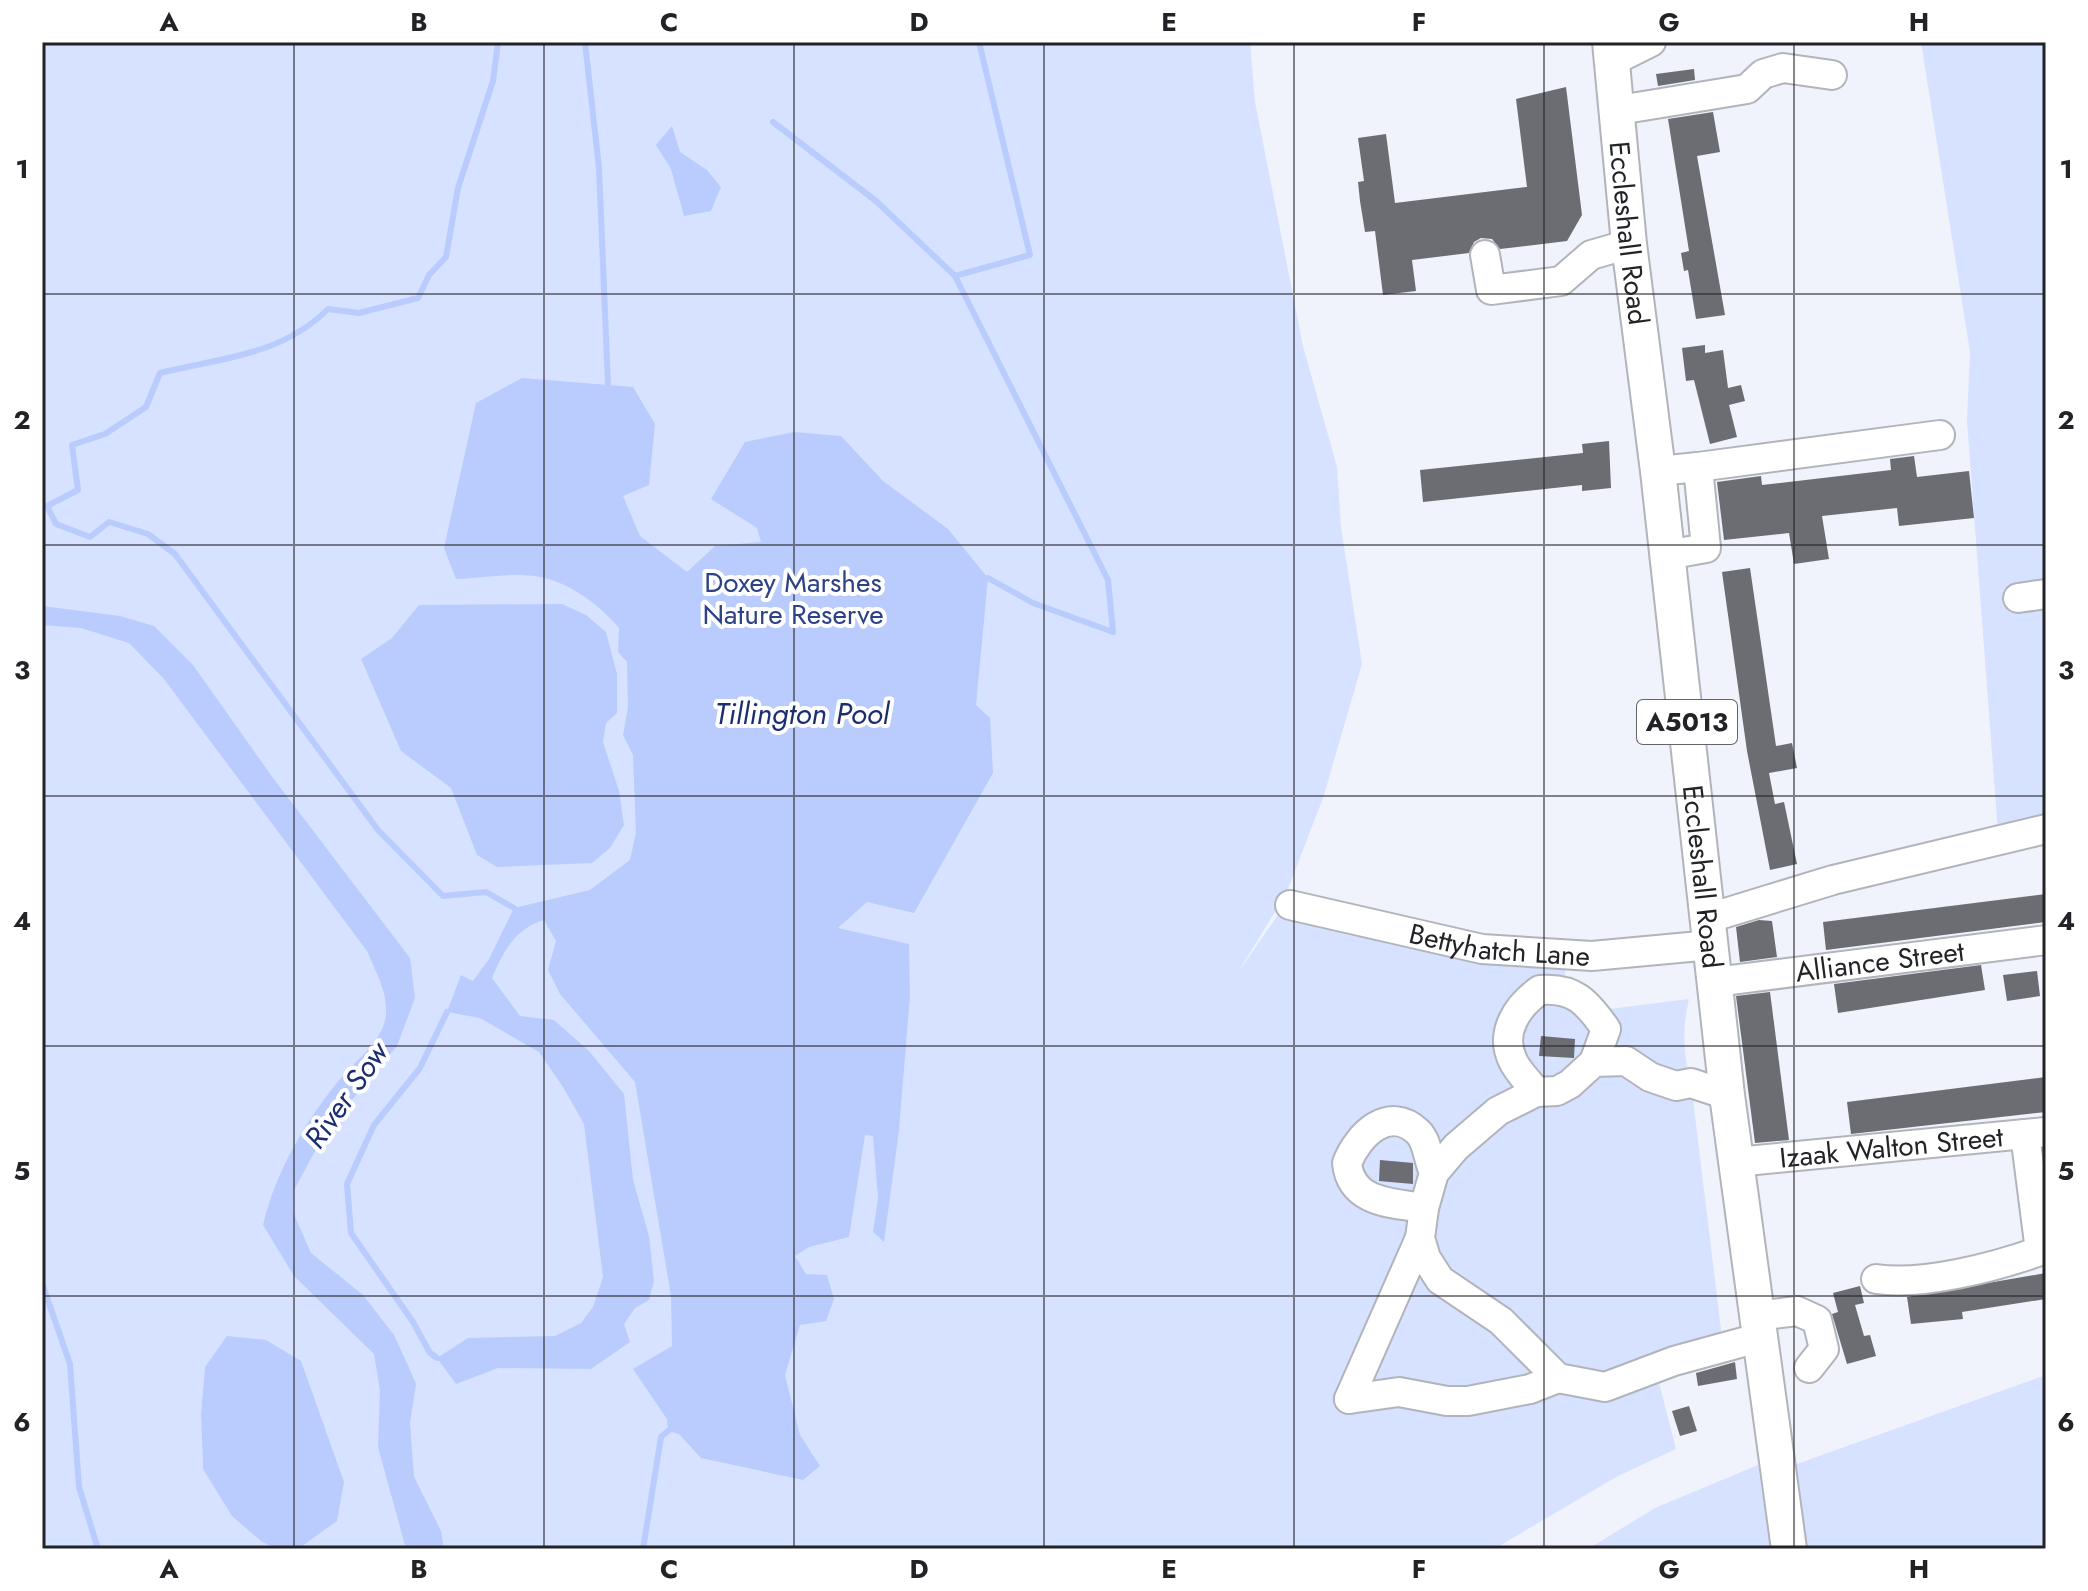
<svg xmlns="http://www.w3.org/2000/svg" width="2088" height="1591" font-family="Jost,sans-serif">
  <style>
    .green { fill: #d6e2ff }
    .water { fill: #b9ccfd }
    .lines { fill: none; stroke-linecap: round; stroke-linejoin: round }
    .stream { stroke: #b9ccfd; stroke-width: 6 }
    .building { fill: #6b6d73 }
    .minor-casing { stroke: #b1b4bb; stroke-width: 32 }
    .major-casing { stroke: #b1b4bb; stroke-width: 38 }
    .minor { stroke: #fff; stroke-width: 28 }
    .major { stroke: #fff; stroke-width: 34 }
    .grid { fill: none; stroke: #222326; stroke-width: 2; stroke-opacity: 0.55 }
    .labels { text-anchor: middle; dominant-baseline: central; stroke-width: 8; stroke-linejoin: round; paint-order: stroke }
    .shield { fill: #fff; stroke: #646567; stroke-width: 2 }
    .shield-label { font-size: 26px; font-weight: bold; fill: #222326 }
    .street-label { font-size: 28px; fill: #222326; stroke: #fff }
    .park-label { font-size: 28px; fill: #2d4187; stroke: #fff }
    .water-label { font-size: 30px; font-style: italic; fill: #1c2d71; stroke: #fff }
    .neatline { fill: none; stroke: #222326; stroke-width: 3 }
    .grid-label { font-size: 26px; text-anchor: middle; font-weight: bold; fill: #222326 }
  </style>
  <rect width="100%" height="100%" fill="#f0f3fb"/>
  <g class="green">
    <path d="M42,42H1250L1255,102L1303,346L1337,467L1341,527L1362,664L1323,798L1286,894L1237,974L1280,912L1564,961L1566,985L1602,1010L1689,999C1682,1030 1683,1054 1691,1083L1723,1346L1658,1379L1676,1449L1618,1476L1494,1549H298L337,1520L205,1368L201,1414L203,1469L262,1542L277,1549H42Z"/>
    <polygon points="1921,42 2046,42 2046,837 1999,846 1967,421 1970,352"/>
    <polygon points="2046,1375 2046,1549 1807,1549 1794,1465"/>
    <polygon points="1758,1465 1771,1549 1588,1549 1655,1508"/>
  </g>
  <g class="water">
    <polygon points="672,126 680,152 707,170 721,187 711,211 684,216 671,169 656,145"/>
    <path d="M522,378L633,387L655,424L649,485L623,496L640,536L687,572L715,546L761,542L757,528L711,499L745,442L794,432L841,436L883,481L948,529L988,578L976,705L990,718L993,773L914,913L867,902L838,928L909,944L910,995L899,1130L884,1242L873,1232L878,1198L873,1136L865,1135L849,1237L809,1247L795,1256L806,1274L827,1275L834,1299L826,1321L800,1325L785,1375L800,1435L820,1466L803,1480L701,1458L679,1434L668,1431L667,1419L633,1369L672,1346L671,1296L635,1082L560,994L548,970L556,941L544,920C516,928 503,951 492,978L520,1016L554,1020L589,1051L624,1094L633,1180L649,1236L654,1281L649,1300L635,1308L624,1324L630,1342L591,1369L498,1368L456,1384L437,1358L468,1338L555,1336L581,1323L593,1307L603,1277L584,1124L563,1087L539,1052L480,1018L447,1012L461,975L473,981L489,959L514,908L590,890L630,860L636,833L633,755L623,735L628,707L627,662L618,652L619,628C601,606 569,582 540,577C514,572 482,578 456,579L444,548L476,403Z"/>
    <polygon points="562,604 586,615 606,632 617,674 617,713 606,723 603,742 619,791 624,825 610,848 592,863 497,867 477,855 451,788 401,751 361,659 392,638 419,605"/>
    <path d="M42,606L120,616L154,626L193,665L273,778L410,958L415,998L397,1046L326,1131L294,1190L293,1212L311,1253L363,1295L394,1335L410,1370L416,1384L410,1423L414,1477L441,1531L444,1549H406L378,1447L380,1391L374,1354L294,1276L263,1225C275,1174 303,1125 336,1084C348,1069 377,1044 383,1027C393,1001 377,975 367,951L164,679L129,643L81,628L42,625Z"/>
    <polygon points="227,1336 266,1340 301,1361 344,1482 337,1521 298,1549 277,1549 262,1542 232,1516 203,1469 201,1414 205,1367"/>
  </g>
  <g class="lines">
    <g class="stream">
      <path d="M498,42L493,81L458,188L446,257L429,275L418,298L359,313L328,309C281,356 220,358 160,373L146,407L105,434L72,445L78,490L47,506L56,524L90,537L109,522L148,534L175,554L378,830L443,896L486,892L514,908"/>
      <polyline points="585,42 599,168 608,385"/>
      <polyline points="773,122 876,201 955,276 1108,580 1113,632 1033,603 988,578"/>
      <polyline points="955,276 1030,255 979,42"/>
      <polyline points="42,1283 70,1364 79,1487 98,1549"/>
      <polyline points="437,1358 430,1353 413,1322 351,1233 347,1184 374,1125 420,1068 447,1012"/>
      <polyline points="643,1549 661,1437 668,1431"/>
    </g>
  </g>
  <g class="building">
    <polygon points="1694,69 1695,80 1658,86 1656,74"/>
    <polygon points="1566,87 1582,215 1567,241 1500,249 1492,239 1481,238 1474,242 1469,253 1412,260 1416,291 1383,295 1375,231 1365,232 1360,201 1358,182 1364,181 1358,138 1386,134 1395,203 1527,187 1516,99"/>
    <polygon points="1713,112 1720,152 1697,156 1725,315 1696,319 1688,270 1684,271 1681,253 1689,251 1668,119"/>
    <polygon points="1705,345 1705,353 1723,350 1728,388 1741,385 1745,401 1729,405 1737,437 1710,444 1694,380 1686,381 1682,348"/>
    <polygon points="1609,441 1611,488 1582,491 1582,485 1423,502 1420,470 1583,453 1582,444"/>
    <polygon points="1914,456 1917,477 1969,471 1974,518 1899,526 1897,508 1822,516 1829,559 1794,564 1789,533 1724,540 1717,482 1761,476 1762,485 1891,470 1890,459"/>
    <polygon points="1750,568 1776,746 1792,743 1797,768 1769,773 1775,804 1784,802 1797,864 1770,870 1747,751 1722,572"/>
    <polygon points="2046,894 2046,922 1826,950 1823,922"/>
    <polygon points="1759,920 1772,921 1777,957 1740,962 1736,927"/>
    <polygon points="1981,965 1985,990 1838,1013 1834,984"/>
    <polygon points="2037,971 2040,996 2007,1001 2003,975"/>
    <polygon points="1770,992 1789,1140 1755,1143 1736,996"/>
    <polygon points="1541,1036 1575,1039 1574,1058 1539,1056"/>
    <polygon points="2046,1077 2046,1112 1851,1134 1847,1102"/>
    <polygon points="1380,1160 1413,1163 1413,1184 1379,1181"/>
    <polygon points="2046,1273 2046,1299 1962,1312 1963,1319 1911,1324 1907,1297"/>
    <polygon points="1860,1286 1864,1303 1855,1305 1864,1336 1870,1335 1876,1356 1847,1364 1832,1314 1838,1312 1833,1293"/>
    <polygon points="1735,1362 1737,1379 1698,1386 1696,1373"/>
    <polygon points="1689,1406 1697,1431 1680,1436 1672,1411"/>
  </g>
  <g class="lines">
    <g class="minor-casing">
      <g id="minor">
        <polyline points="1613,61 1651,42"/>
        <polyline points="1619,110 1747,89 1763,74 1783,68 1832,75"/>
        <polyline points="1485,255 1491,290 1561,281 1591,255 1629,244"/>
        <polyline points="1698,467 1940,435"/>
        <polyline points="1658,471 1698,467 1706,548 1667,555"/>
        <polyline points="2018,598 2046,594"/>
        <path id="s1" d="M1290,905L1482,949L1592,956L1711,945"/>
        <polyline points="1709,918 1833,880 2046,829"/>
        <path id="s2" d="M1715,982L2046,940"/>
        <path d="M1536,1092C1529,1082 1518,1072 1513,1061C1499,1033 1517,1006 1540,990C1574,987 1587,1002 1606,1029L1594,1062"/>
        <polyline points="1727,1095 1691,1083 1676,1086 1650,1077 1626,1061 1594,1062 1570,1084 1557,1091 1536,1092 1498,1111 1456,1147 1434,1173 1424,1208 1420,1238 1426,1258 1440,1280 1501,1321 1558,1378 1605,1387 1674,1361 1758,1338"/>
        <path id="s3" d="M1736,1162L2046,1132"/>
        <path d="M1424,1208C1394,1203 1351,1204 1347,1163C1358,1135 1389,1104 1418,1132C1428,1142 1428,1160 1434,1173"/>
        <path d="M1876,1279C1923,1286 1995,1267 2040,1251L2025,1134"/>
        <polyline points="1756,1316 1797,1311 1817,1320 1824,1349 1809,1368"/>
        <polyline points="1349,1399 1399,1392 1447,1401 1468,1401 1530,1389 1558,1378"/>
        <polyline points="1349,1399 1420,1238"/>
      </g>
    </g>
    <g class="major-casing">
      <g id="major">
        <path id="s4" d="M1610,42L1629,244L1658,471L1727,1095L1789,1549"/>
      </g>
    </g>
    <use href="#minor" class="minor"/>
    <use href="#major" class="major"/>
  </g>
  <path class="grid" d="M294,42V1549M544,42V1549M794,42V1549M1044,42V1549M1294,42V1549M1544,42V1549M1794,42V1549M42,294H2046M42,545H2046M42,796H2046M42,1046H2046M42,1296H2046"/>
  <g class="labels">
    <rect class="shield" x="1637" y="700" width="100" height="44" rx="6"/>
    <g class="shield-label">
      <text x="1687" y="722">A5013</text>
    </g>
    <g class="street-label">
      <text stroke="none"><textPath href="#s4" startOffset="192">Eccleshall Road</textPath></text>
      <text stroke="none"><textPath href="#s4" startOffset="840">Eccleshall Road</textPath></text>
      <text stroke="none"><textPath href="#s1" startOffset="214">Bettyhatch Lane</textPath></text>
      <text stroke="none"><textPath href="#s2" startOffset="166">Alliance Street</textPath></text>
      <text stroke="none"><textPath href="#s3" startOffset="156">Izaak Walton Street</textPath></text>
    </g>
    <g class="park-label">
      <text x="793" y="582">Doxey Marshes<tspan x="793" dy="32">Nature Reserve</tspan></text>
    </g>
    <g class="water-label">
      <text x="802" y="713">Tillington Pool</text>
      <text transform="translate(346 1095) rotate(-55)">River Sow</text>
    </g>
  </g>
  <rect width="2088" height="1591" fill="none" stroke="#ffffff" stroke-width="88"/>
  <rect x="44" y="44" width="2000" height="1503" class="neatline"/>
  <g class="grid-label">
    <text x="169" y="31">A</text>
    <text x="419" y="31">B</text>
    <text x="669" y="31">C</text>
    <text x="919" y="31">D</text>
    <text x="1169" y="31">E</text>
    <text x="1419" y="31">F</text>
    <text x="1669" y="31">G</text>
    <text x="1919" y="31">H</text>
    <text x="22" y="178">1</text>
    <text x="2066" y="178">1</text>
    <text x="22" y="429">2</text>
    <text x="2066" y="429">2</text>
    <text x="22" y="679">3</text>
    <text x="2066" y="679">3</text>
    <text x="22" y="930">4</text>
    <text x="2066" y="930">4</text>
    <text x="22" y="1180">5</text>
    <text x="2066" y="1180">5</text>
    <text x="22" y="1431">6</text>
    <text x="2066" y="1431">6</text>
    <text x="169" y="1578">A</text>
    <text x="419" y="1578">B</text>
    <text x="669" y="1578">C</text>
    <text x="919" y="1578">D</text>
    <text x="1169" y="1578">E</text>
    <text x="1419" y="1578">F</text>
    <text x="1669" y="1578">G</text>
    <text x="1919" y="1578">H</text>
  </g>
</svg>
